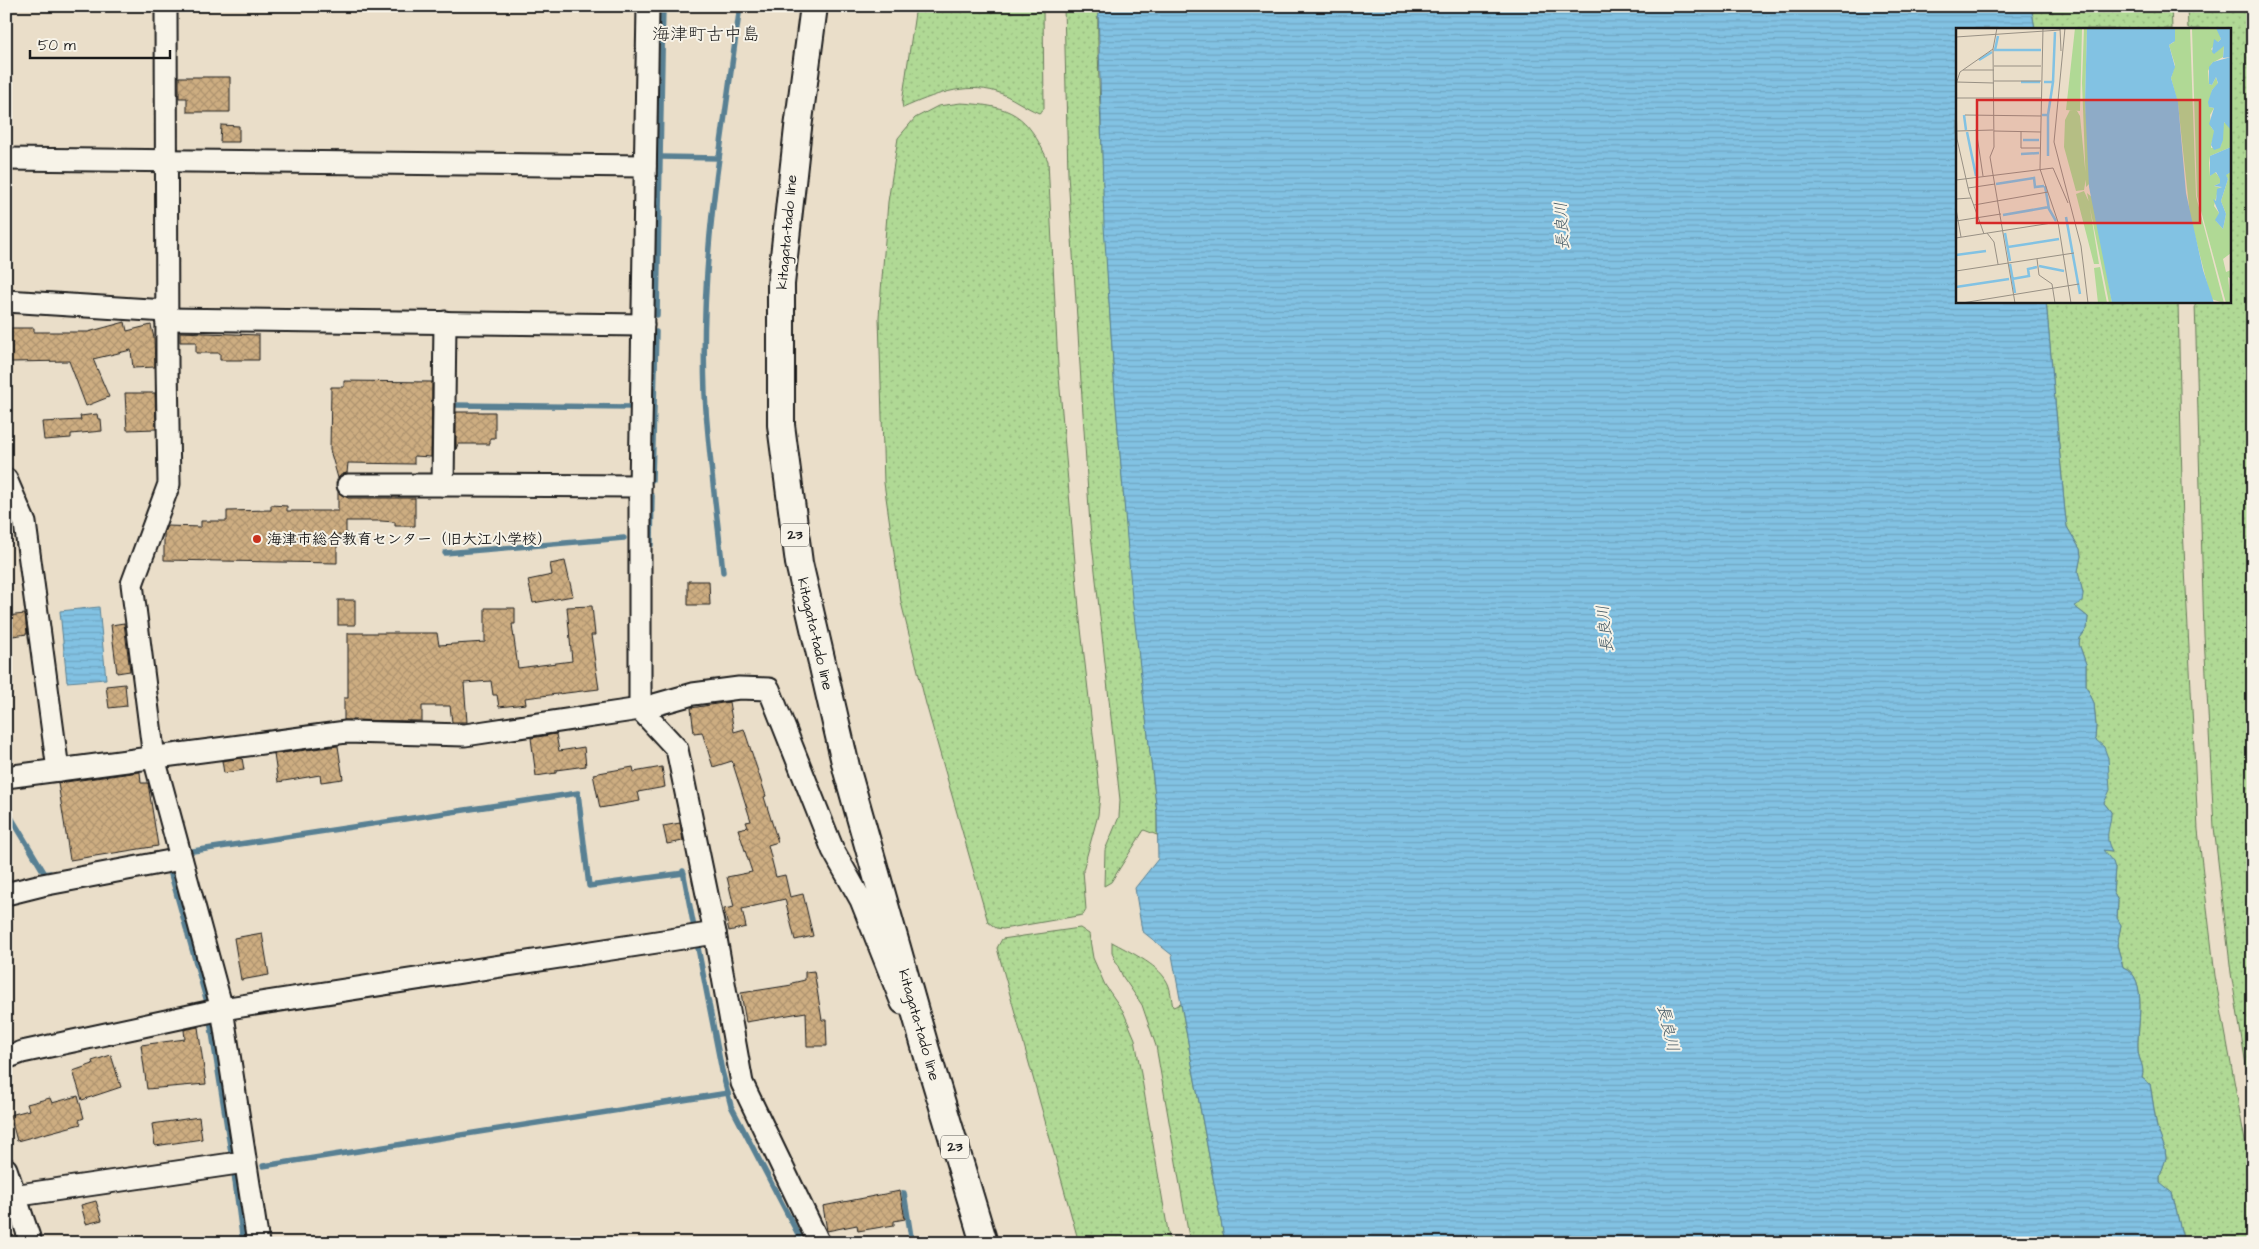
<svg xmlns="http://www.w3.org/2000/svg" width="2259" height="1249" font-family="'Architects Daughter','Klee One',sans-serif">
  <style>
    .grass { fill: url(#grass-dots); stroke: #667a58 }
    .water { fill: url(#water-rules); stroke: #598093 }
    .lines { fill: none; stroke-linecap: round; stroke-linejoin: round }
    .stream { stroke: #598093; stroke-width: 5.5 }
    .building { fill: url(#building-cross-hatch); stroke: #1c1c1c }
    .minor-casing { stroke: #1c1c1c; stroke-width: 25 }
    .major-casing { stroke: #1c1c1c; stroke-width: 30 }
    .minor { stroke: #f7f3e8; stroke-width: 21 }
    .major { stroke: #f7f3e8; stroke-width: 26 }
    .poi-dot { fill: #c8321e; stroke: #f7f3e8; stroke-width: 2 }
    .labels { text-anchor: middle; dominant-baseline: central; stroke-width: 4; stroke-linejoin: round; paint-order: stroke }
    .shield { fill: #f7f3e8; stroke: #5e5c59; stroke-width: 1 }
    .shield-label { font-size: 14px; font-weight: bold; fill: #1c1c1c }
    .street-label { font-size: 15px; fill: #1c1c1c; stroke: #f7f3e8 }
    .poi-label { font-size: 15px; font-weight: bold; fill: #1c1c1c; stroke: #f7f3e8; text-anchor: start }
    .water-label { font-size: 16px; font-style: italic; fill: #405662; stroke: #f7f3e8 }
    .quarter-label { font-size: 18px; fill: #1c1c1c; stroke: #f7f3e8 }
    .inset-river { fill: none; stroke: #82c2e3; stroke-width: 2.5 }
    .inset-road { fill: none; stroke: #989084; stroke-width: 1 }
    .view { fill: #d62828; fill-opacity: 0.15; stroke: #d62828; stroke-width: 2.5 }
    .inset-edge { fill: none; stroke: #1c1c1c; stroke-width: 2.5 }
  </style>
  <defs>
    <pattern id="grass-dots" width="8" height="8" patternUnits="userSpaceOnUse" patternTransform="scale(1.25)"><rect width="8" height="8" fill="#b0d995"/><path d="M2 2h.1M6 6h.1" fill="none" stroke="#97ba80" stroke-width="1.8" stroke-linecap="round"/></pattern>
    <pattern id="water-rules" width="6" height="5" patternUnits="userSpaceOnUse" patternTransform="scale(1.25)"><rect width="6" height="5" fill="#82c2e3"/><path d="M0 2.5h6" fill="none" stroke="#70a6c2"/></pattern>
    <pattern id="building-cross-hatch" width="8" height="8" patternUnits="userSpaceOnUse" patternTransform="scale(1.25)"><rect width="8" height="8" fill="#cdad81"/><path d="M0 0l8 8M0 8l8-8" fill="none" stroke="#af946f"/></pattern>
  </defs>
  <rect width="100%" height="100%" fill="#eadec9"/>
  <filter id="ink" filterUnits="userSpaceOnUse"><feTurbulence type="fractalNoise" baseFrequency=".02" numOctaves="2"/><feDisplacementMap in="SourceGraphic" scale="10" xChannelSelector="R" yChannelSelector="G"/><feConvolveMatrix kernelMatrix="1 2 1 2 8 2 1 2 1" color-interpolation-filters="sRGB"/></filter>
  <g filter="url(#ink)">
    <g class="grass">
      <path d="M916,6H1043L1044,109L1039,113C1024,107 1012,97 997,92C964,82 933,95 903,108L902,103Z"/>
      <path d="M1064,6H1098C1097,54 1100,101 1102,148C1109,371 1131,592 1157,813V835L1144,830L1111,882L1104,886L1105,850L1119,817L1120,800L1090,525L1068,174Z"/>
      <polygon points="2031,6 2171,6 2172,29 2035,29"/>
      <polygon points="2187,6 2253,6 2253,1108 2231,973 2214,827 2204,635 2195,301 2230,301 2230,29 2188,29"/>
      <path d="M961,103C1012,106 1027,114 1048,161L1058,366L1080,620L1100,795L1098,815L1083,870L1086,910L1083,915L1003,929L996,928L988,922L926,704L901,602L884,483L879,317L888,202L898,138L915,118L938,106Z"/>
      <path d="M2046,301H2178L2183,528L2198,830L2215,976L2253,1185V1243H2184L2172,1193L2160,1184V1176L2166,1158L2165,1149L2157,1128L2150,1084L2142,1078C2145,1067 2139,1061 2138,1051C2136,1029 2150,977 2123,967L2117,945L2121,925L2117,919L2118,901L2113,892L2115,868L2102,850L2112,851C2102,835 2110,828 2111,812L2104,803L2095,739L2096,726L2094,703L2086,686V664L2079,644L2080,638L2087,628L2088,617L2074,606L2083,594L2078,571L2081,556L2080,549L2067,527L2065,512Z"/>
      <polygon points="1080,928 1089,934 1093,958 1105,985 1123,1011 1135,1039 1170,1243 1079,1243 997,948 1002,939"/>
      <path d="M1112,942C1128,951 1157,964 1166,980C1171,987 1171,999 1173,1007L1181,1004L1225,1243H1190L1156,1046L1142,1005L1123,977L1112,953Z"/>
    </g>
    <g class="water">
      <path d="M1098,6H2031L2035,29H1958V301H2046L2065,512L2067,527L2080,549L2081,556L2078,571L2083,594L2082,602L2074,606L2088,617L2087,629L2080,638L2079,644L2086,664V686L2094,703L2096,726L2095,739L2104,747L2108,758L2110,790L2104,803L2111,812C2111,828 2103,836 2112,851L2103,850L2113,862L2115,868L2113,892L2118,901L2117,918L2121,925L2117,945L2123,967C2150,977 2136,1029 2138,1051C2139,1062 2145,1065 2142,1078L2150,1084L2157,1128L2165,1149L2166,1158L2160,1176V1183L2172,1193L2184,1243H1225L1172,955L1142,931L1135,888L1158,859L1157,813L1132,598L1115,394L1104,226Z"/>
      <polygon points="99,607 106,679 67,682 60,611"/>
    </g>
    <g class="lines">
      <g class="stream">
        <path d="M661,157L719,158C708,236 702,315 705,394C708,453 717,513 723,572"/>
        <polyline points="719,158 740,6"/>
        <polyline points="657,315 663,6"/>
        <polyline points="453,405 631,407"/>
        <polyline points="652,480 656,332"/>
        <polyline points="651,545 652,496"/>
        <polyline points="445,553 624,538"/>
        <polyline points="6,809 45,874 50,873"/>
        <polyline points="193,851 578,793 589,886 684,873"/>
        <polyline points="170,871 207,1002"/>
        <polyline points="683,871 722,1071 731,1106 799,1236"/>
        <polyline points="210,1020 231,1152"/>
        <polyline points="263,1166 728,1093"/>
        <polyline points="234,1173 243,1243"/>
        <polyline points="904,1193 912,1243"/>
      </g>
    </g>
    <g class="building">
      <polygon points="179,77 230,77 230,112 187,112 187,98 179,98"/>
      <polygon points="221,125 239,126 239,142 220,142"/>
      <polygon points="125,322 127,331 151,325 154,338 155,367 133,368 131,350 93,359 109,397 86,406 69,361 11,362 11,328 34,328 34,332 88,332"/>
      <polygon points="180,332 259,335 259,360 220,360 220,353 196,353 196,342 180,342"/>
      <polygon points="344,381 432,382 431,457 414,456 414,464 348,463 347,473 338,478 330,450 331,387 344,387"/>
      <polygon points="125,393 155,393 156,429 127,430"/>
      <polygon points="456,412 495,412 495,438 490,438 490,444 458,444 456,449"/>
      <polygon points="97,414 98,419 101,419 102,431 71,434 71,438 44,440 42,422 81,420 80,416"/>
      <polygon points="338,492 348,498 415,498 415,526 395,526 395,522 381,521 346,521 346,535 337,535 337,563 164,560 164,532 167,526 201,527 201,521 227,521 227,511 271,510 271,505 287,506 287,511 338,511"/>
      <polygon points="565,561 573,596 533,603 528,580 552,575 550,564"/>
      <polygon points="688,581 709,581 710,605 688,605"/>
      <rect x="338" y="600" width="17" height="25"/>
      <polygon points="592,606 595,635 591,635 599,689 525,698 526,704 499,707 497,695 493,695 491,681 464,683 467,722 452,722 450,706 422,706 422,721 344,720 344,698 348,698 348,633 437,633 439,645 485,642 485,608 515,608 515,624 512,624 518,668 572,661 567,607"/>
      <polygon points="25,614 27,634 6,637 6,616"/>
      <polygon points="124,623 130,671 117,673 111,625"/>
      <polygon points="125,684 127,706 109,708 106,686"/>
      <polygon points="729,702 734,732 744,729 766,796 764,797 778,842 768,845 776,877 785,875 790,897 803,894 813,936 795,940 785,899 742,909 746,927 729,931 724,909 734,907 727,877 752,872 738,829 748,827 746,822 751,821 732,761 713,767 702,732 694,733 691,708"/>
      <polygon points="556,734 559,751 584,747 586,766 556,770 556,773 536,776 531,738"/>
      <polygon points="338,746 343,779 321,782 320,775 278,782 274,754"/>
      <polygon points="242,758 244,770 224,773 222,761"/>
      <polygon points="633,767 634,772 662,767 665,787 638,792 640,801 600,808 593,774"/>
      <polygon points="140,772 141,783 148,783 158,846 70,860 58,783"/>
      <polygon points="680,823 683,841 667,844 663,826"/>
      <polygon points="262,933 269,975 241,980 234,938"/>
      <polygon points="814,971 822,1020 826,1020 827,1046 807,1046 806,1012 746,1022 741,993 792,985 792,983 805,980 805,972"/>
      <polygon points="198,1027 206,1084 147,1089 141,1045 185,1039 184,1030"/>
      <polygon points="111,1055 121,1087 82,1100 73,1071 93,1064 92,1061"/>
      <polygon points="78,1096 84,1118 79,1120 81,1124 17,1141 10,1115 29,1110 27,1104 50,1098 52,1103"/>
      <polygon points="199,1117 202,1139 155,1146 152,1124"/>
      <polygon points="900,1191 905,1219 894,1221 894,1225 858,1231 857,1225 827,1231 823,1206"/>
      <polygon points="96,1201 102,1220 86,1224 81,1205"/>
    </g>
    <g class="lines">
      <g class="minor-casing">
        <g id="minor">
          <polyline points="166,6 167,365 169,484 132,584 154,758 222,1009 258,1243"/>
          <polyline points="648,6 640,489 640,709 677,749 715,933 742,1083 819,1243"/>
          <polyline points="6,159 645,166"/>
          <polyline points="6,301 166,311"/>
          <polyline points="166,319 643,325"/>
          <polyline points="445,322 443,485 640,486"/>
          <polyline points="6,479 25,523 58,770"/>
          <polyline points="348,485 443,485"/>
          <polyline points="6,777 346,732 465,735 640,709 693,694 739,688 769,689 833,850 861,900 902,1003"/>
          <polyline points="6,894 42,885 181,859"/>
          <polyline points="6,1058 22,1052 222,1009 715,933"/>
          <polyline points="6,1169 31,1243"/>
          <polyline points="6,1197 245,1162"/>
        </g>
      </g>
      <g class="major-casing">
        <polyline id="major" points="814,6 798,128 781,284 781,425 799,563 847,771 926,1050 984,1243"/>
      </g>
      <use href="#minor" class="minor"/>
      <use href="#major" class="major"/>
    </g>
  </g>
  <circle class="poi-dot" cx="257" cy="539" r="5"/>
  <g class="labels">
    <g class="shield">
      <rect x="781" y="523.5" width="28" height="23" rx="4"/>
      <rect x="941" y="1135.5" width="28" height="23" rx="4"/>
    </g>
    <g class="shield-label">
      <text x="795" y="535">23</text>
      <text x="955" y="1147">23</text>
    </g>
    <g class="street-label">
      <text transform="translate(787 232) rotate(-85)">kitagata-tado line</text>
      <text transform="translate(815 634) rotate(77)">kitagata-tado line</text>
      <text transform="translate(919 1025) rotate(74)">kitagata-tado line</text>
    </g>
    <g class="poi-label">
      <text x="267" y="539">海津市総合教育センター（旧大江小学校）</text>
    </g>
    <g class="water-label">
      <text transform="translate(1562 226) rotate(-93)">長良川</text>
      <text transform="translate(1605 629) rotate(-96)">長良川</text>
      <text transform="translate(1668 1028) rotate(77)">長良川</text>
    </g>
    <g class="quarter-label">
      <text x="706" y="34">海津町古中島</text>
    </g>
  </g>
  <g transform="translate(1956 28)">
    <rect width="275" height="275" fill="#eadec9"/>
    <path d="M119,0H126L124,83L110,82ZM128,0H131L129,74L135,154L130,159L126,55ZM219,0H234L240,168L268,275L255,271L234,188L222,76L215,50L219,37L213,17L218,14ZM236,0L262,1L265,11L255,21L259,25L263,18H268L267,29L256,35L252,43L253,56L256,57L260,49L262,56L256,62L253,79L258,80L254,87L255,99L259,104L255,117V120L265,118L267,95L270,94L275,102V119L254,128L253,135L254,148L259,144L264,150V155L258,158L266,160L262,162L258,178L263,185L260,193L267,201L270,186L265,173L272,151L269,147L275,144V225L267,231L270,244L275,242V251L272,249L275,275H270L241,168ZM114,82L121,83L124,88L130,150L128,162L120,163L108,119L109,92ZM128,163L133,174L143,236H138L120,166ZM131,165L138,171L156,275H153ZM144,239L151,275H142L138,240Z" fill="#b0d995"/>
    <path d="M131,0L219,1V13L213,17L219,39L215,50L222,74L230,165L247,242L258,275H156L133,159L129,74ZM260,0H275V29L267,30L268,18L258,26L256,24L258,11L262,14L265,11ZM275,29V102L268,94L267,112L264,120L258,122L255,117L258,103L253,96L258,80L253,79L252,74L256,62L262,55L260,49L256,57L253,56V39L257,34ZM275,119V144L270,147L272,151L265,173L270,186L267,201L259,192L263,185L257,171L260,173L261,161L266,159L258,158L264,155V151L260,144L254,148V128Z" fill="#82c2e3"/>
    <path class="inset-river" d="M42,8L39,22H85M23,32L36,24M65,54H84M88,54H97L92,87M97,54L99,4M8,87L10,102M86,87H92V128M11,104L20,148M67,112H83M65,126L83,125M40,156L78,150L79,159L88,158M89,158L93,181L100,193M47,187L93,179M110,189L124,266M49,205L54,233M52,219L103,211M0,227L30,223M54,236L59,265M83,238L108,243M56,251L73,248L72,241L81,239M0,259L53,251"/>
    <path class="inset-road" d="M87,0L84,141L102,194L115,275M104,0L105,23M109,0L98,114L125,218L132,275M0,9L104,2M37,21L38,119L34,129L59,275M38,38H85M7,42H38M38,53H85M0,54L38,55M0,56L4,44L37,21L41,0M0,70H85M0,72L1,111L13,164L28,206M9,87L85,88M20,101L27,148M1,103L37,102M38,103L85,104M65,103V120H84M0,152L97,140L112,175M12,160L39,156M0,171L15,170M18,177L92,164M0,181L5,209M0,193L45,186M31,205L38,214L42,236M0,210L102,194M81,231L83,247L96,256L99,275M0,243L118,225M6,275L123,256"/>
    <path class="view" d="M21,72H244V195H21Z"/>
    <rect width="275" height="275" class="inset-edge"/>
  </g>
  <rect width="2259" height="1249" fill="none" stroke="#f7f3e8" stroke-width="25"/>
  <rect x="12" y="12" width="2234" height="1224" fill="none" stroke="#1c1c1c" stroke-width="2" filter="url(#ink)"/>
  <path d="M30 50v8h140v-8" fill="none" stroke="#1c1c1c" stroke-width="2.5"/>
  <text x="38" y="50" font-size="15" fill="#1c1c1c" stroke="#f7f3e8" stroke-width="4" paint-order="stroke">50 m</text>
</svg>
